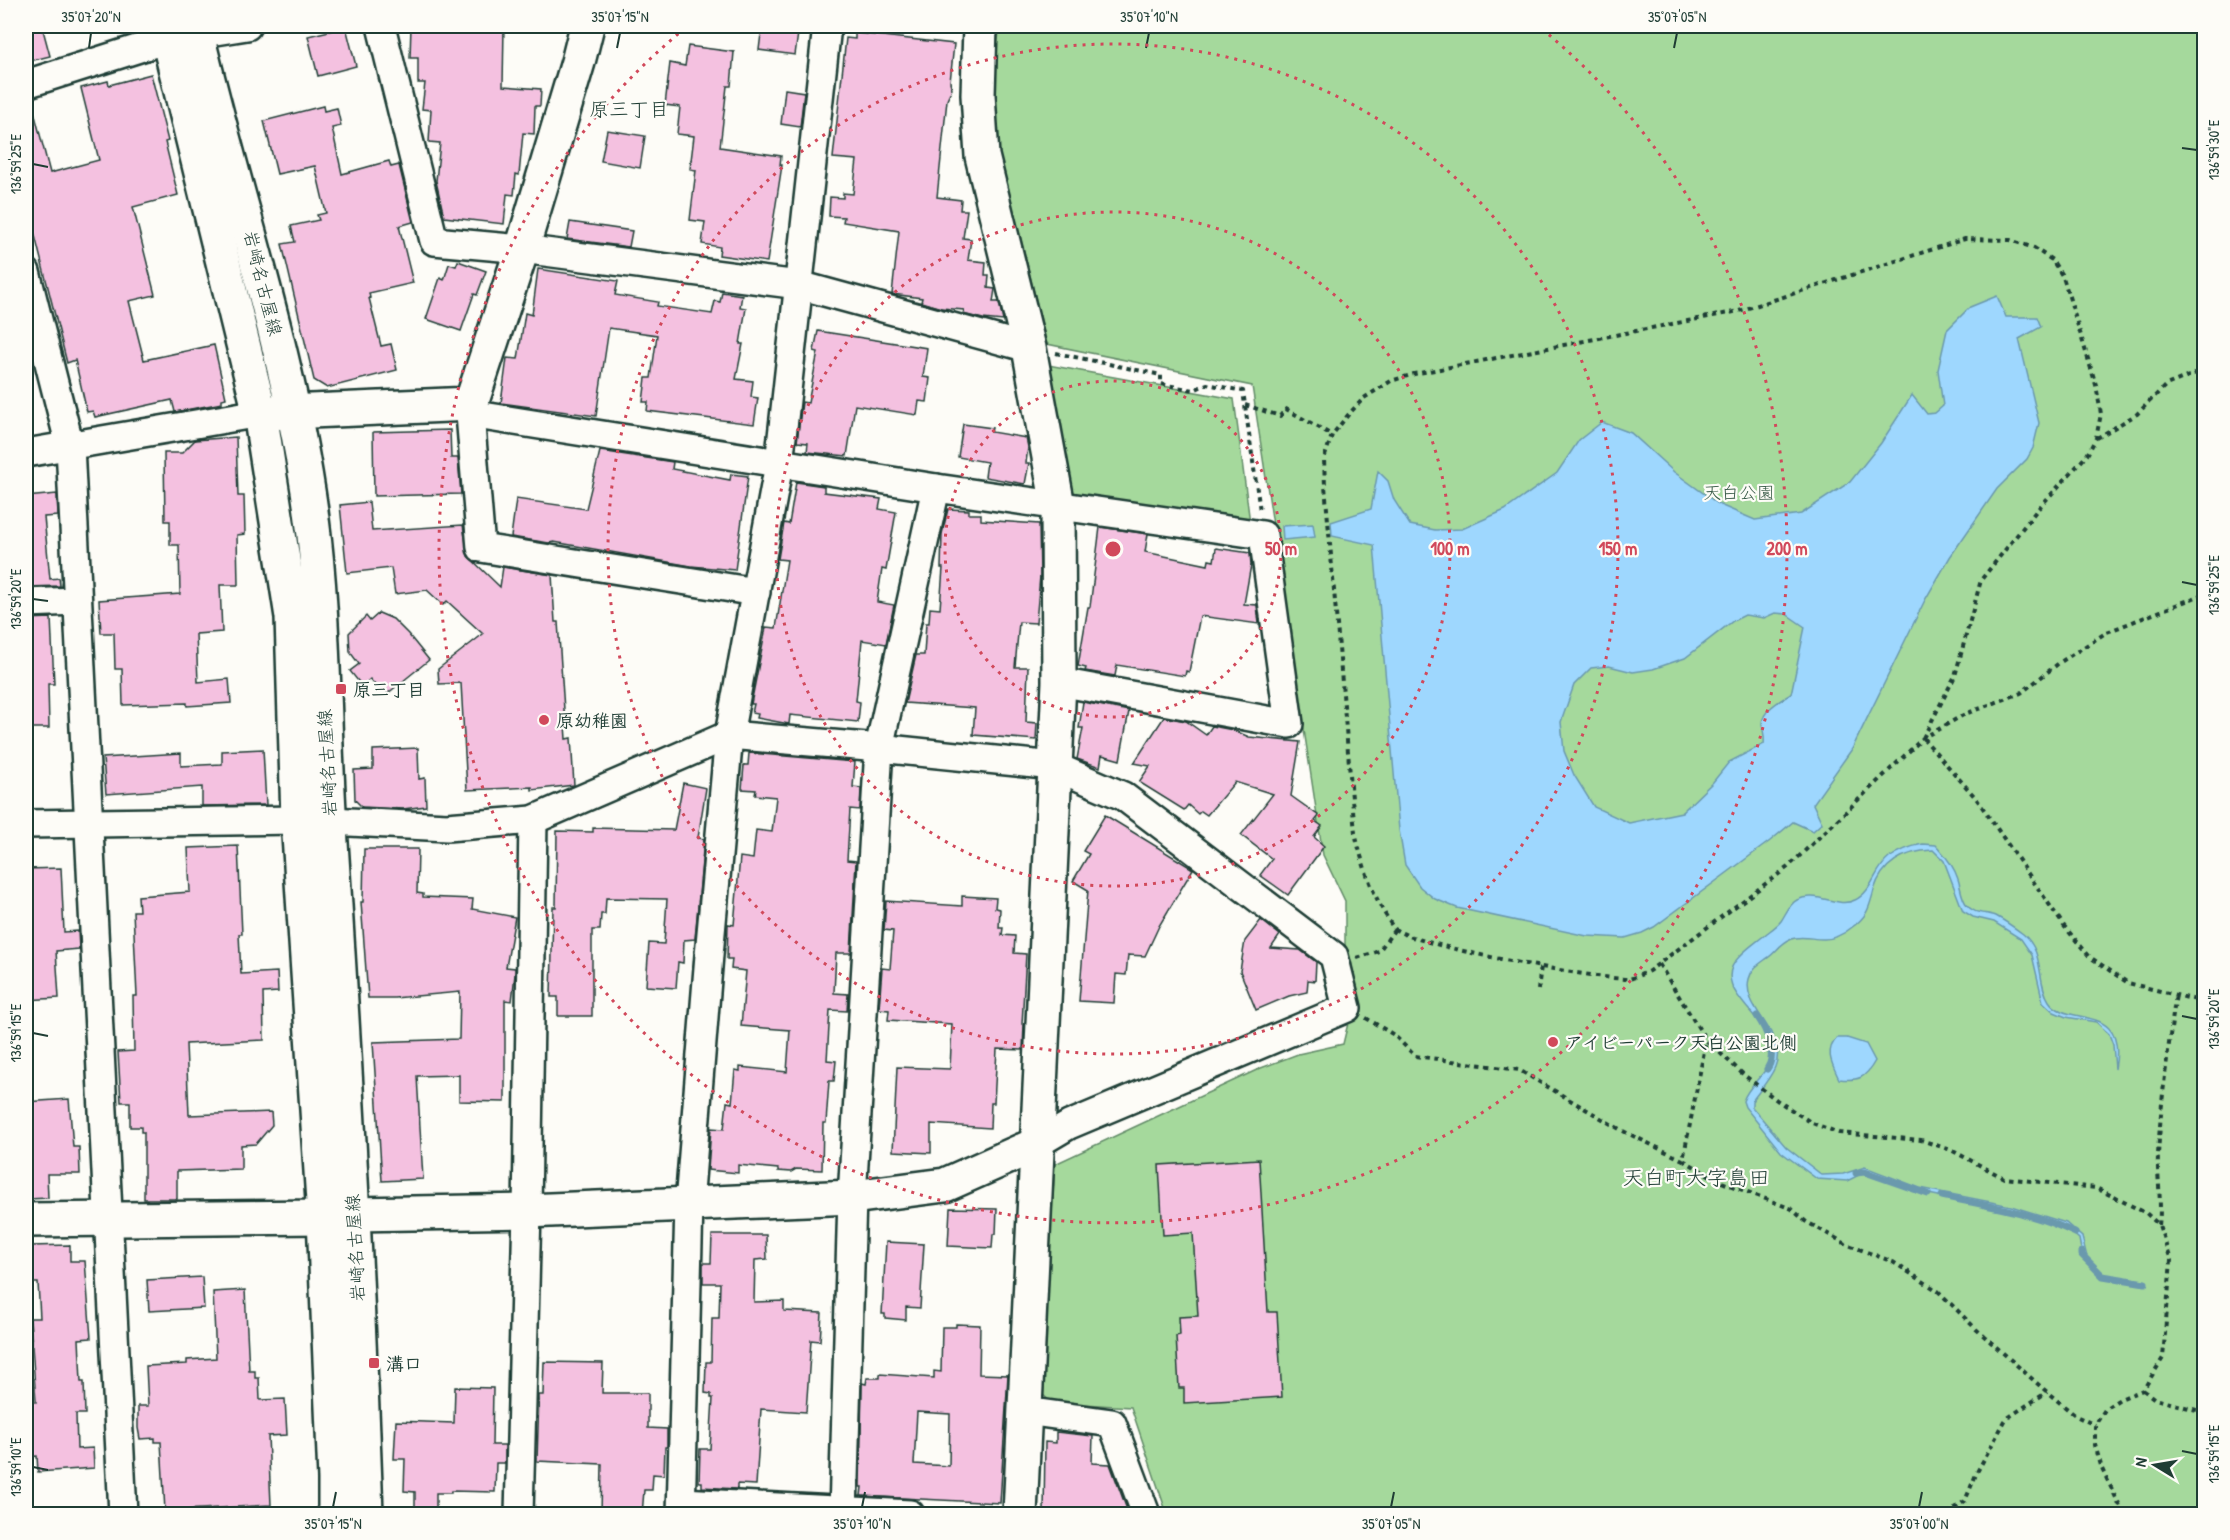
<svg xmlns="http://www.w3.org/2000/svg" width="2230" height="1540" font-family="'Patrick Hand','Klee One',sans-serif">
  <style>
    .green { fill: #a5d99c; stroke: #628b68; stroke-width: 1.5 }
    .water { fill: #9ed7fe; stroke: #6b99ad; stroke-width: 1.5; fill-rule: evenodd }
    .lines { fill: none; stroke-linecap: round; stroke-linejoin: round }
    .stream { stroke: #6b99ad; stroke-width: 7 }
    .building { fill: #f4c1e0; stroke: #1f3d34; stroke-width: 1.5; fill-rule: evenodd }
    .minor-casing { stroke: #1f3d34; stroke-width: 32 }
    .tertiary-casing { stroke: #1f3d34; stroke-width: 38 }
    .secondary-casing { stroke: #1f3d34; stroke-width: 38 }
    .path { stroke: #1f3d34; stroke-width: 4; stroke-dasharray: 4.5 4.5; stroke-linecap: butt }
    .minor { stroke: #fdfcf7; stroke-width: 27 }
    .tertiary { stroke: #fdfcf7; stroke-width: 33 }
    .secondary { stroke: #fdfcf7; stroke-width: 33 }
    .ticks { fill: none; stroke: #1f3d34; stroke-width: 2 }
    .ring { fill: none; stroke: #d1495b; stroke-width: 3; stroke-dasharray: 3 6 }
    .poi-dot { fill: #d1495b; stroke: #fdfcf7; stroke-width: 2 }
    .labels { text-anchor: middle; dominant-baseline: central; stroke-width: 4.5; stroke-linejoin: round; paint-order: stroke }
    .street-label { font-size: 18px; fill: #1f3d34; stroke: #fdfcf7 }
    .park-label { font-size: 18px; fill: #3a5c49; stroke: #fdfcf7 }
    .poi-label { font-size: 18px; font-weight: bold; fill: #1f3d34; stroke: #fdfcf7; text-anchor: start }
    .neighbourhood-label { font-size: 20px; fill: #1f3d34; stroke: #fdfcf7 }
    .quarter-label { font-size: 21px; fill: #1f3d34; stroke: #fdfcf7 }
    .centre { fill: #d1495b; stroke: #fdfcf7; stroke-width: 3 }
    .ring-label { font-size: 18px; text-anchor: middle; font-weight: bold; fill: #d1495b; stroke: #fdfcf7; stroke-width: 4.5; stroke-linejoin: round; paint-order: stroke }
    .neatline { fill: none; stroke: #1f3d34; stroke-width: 2 }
    .ticks-label { font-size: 15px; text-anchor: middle; fill: #1f3d34 }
  </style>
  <rect width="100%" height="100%" fill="#fdfcf7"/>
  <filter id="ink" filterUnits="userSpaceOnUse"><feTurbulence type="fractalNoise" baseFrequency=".0167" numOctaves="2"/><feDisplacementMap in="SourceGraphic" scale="12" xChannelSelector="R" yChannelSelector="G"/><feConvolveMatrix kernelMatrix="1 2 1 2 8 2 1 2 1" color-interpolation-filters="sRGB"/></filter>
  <g filter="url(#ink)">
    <g class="green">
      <polygon points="1000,26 2204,26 2204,1514 1167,1514 1131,1407 1051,1402 1041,1393 1055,1164 1261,1068 1298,1054 1343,1044 1356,990 1351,960 1345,949 1345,901 1323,855 1252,386 1047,344 999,152 995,110 996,53"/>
      <polygon points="1048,365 1234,399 1250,523 1074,500"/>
    </g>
    <g class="water">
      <path d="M1997,296L2006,317H2037L2041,327L2019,339L2039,423L2033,448L2027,459L1997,489L1950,557L1925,600L1852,749L1813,804L1822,823L1813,831L1793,822L1770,841L1654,927L1642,933L1625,938L1587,936L1457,908L1435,899L1420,887L1405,865L1399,830L1374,545L1332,536L1331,522L1371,509L1378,471L1388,481L1394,500L1410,525L1435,530L1462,529L1505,510L1557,473L1579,440L1602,422L1631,433L1674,472L1720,505L1755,520L1801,514L1850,482L1881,443L1912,395L1927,414L1935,413L1943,406L1938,370L1947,330L1970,307ZM1775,613L1786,614L1805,627L1791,694C1781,700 1762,710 1762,724C1763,732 1765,736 1764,744L1729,762L1713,782L1682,812L1629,823L1594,807L1574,775L1564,751L1561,722L1574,685L1591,668L1609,666L1633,672L1653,669L1685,658L1733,621L1745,615L1764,618Z"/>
      <polygon points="1313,524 1315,537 1283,540 1282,526"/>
      <path d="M1923,844L1936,845C1945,855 1954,866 1958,879C1961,888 1961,898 1967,905C1974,915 1986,912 1996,916C2005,921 2015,928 2023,934C2045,952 2036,981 2049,1001C2066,1028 2128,1000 2115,1069L2113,1045L2109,1034L2096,1022L2066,1017L2054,1012L2043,1002L2032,955L2021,939L1994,922L1973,917L1963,911L1944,861L1933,850C1905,851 1883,861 1874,890C1869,908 1868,916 1851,928C1844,934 1832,940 1822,939C1812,939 1801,935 1791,939C1780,943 1775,954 1766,959C1758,965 1752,968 1749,979C1741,1009 1789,1033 1775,1067C1770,1079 1760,1090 1752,1101V1107L1786,1147L1822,1175L1843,1174L1865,1167L1920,1188L2011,1206L2066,1223L2082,1237L2087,1257L2103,1276L2082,1255L2079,1239L2064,1226L2011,1211L1919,1192L1865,1172L1847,1181L1817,1179L1781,1152L1745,1107L1743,1101C1751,1079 1775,1072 1771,1046C1767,1015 1708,988 1739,957C1747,948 1758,941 1767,933C1771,930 1777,926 1781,921C1786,914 1789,904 1797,900C1817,890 1837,909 1855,900C1873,891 1874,870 1889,858C1899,851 1911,846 1923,844Z"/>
      <path d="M1837,1038H1847L1866,1044L1875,1061C1865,1079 1858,1081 1839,1079C1832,1064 1824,1051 1837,1038Z"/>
    </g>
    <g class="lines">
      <g class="stream">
        <path d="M1757,1016C1766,1029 1778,1054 1767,1069"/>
        <polyline points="1856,1173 1865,1172 1928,1194"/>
        <path d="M1942,1196C1986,1206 2034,1212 2075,1233"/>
        <polyline points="2082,1252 2082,1255 2103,1276 2145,1283"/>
      </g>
    </g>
    <g class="building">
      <polygon points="26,26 42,26 50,56 26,62"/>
      <polygon points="411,26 504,26 503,86 541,89 540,106 535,106 534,134 523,133 519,175 516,174 514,195 507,194 504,224 444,217 436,181 440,143 429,142 431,110 422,109 425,83 418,83 418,58 410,58"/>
      <polygon points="762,26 799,26 795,55 759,50"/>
      <polygon points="346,27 356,66 318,76 308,36"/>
      <polygon points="855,33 954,44 950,82 952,89 947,100 937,197 961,200 960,210 967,210 963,238 971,239 968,260 986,262 985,275 989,275 988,288 995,289 993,302 999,302 1003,321 983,319 963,314 964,310 941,308 921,302 922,298 892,294 899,231 843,222 844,217 829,216 830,197 843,198 843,193 853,194 857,160 833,158 846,38 855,39"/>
      <polygon points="688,46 734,52 731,86 727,86 720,147 781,156 780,165 782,165 767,262 719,255 720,247 702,244 705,222 690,220 696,170 690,169 694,136 677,134 680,107 665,105 670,63 685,66"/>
      <polygon points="151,74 168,141 165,142 178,195 133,207 155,295 129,301 144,360 214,345 226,398 222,399 222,403 175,412 172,400 95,417 93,411 87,412 75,360 67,363 26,200 26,100 31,100 50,173 99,160 81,88 108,81 109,85"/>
      <polygon points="785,89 804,92 800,127 781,124"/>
      <polygon points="323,106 324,111 337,108 341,126 332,128 342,174 389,161 391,167 399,165 413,222 399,226 413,283 369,293 370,298 369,298 381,346 391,344 397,370 327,388 314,380 282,244 295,242 291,226 319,220 317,215 326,213 315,166 277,174 264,121"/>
      <polygon points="607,130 645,136 640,168 601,161"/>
      <polygon points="570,222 632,231 629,247 567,239"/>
      <polygon points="458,261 486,271 477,295 474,294 461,331 426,319 440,278 444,280 449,264 456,266"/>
      <polygon points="538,269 618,281 615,295 658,302 657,306 712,314 715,301 720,302 722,292 742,295 740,307 746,308 740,344 743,344 736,379 753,381 751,397 758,398 754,424 647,411 648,402 643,402 646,378 651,378 657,335 609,328 596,416 501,403 507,358 518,359 525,313 532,315"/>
      <polygon points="818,331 927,348 923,377 930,378 927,402 919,401 917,415 855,405 847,456 807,452 808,443 797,442 802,402 808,403 818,352 814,351"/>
      <polygon points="963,424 992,428 991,432 1026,438 1028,447 1026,463 1029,463 1025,484 985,477 987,462 958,457"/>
      <polygon points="450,430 451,458 458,458 461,494 374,496 373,432"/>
      <polygon points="236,437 238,496 244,496 245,534 237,535 238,585 220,585 222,632 196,634 198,682 229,679 231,703 187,706 187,703 123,705 122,669 115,669 114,633 101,633 99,600 180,594 179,545 170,545 170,521 165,521 164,453 182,453 195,440"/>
      <polygon points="600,451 673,462 672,469 730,480 731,474 748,476 735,570 691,566 554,542 549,543 511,537 516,499 586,509"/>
      <polygon points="796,482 824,486 824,492 881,499 879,509 896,512 886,570 882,569 877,602 894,605 886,644 862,640 856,701 860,702 858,722 790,715 789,724 757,718 758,714 752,713 754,704 751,704 766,627 776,628 787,560 778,559 784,523 789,524"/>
      <polygon points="57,494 58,516 44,517 50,579 59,578 60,586 26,587 26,497"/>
      <polygon points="369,502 372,531 463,525 468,556 500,587 503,567 552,575 555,622 558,622 566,739 571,738 574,785 532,790 532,787 467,790 461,683 439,684 438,669 483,634 447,601 443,605 427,590 395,594 391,568 347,573 340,505"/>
      <polygon points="948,509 969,510 969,514 981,514 981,520 1039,524 1040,576 1036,623 1019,622 1015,667 1028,667 1026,722 1037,723 1036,740 973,735 975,708 905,703 916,655 924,655 926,623 929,623 930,608 940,609 943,568 941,568 942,534"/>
      <polygon points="1100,527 1148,534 1145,552 1208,565 1209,560 1214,561 1216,548 1250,553 1251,565 1244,604 1257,605 1259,624 1200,616 1189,672 1186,671 1185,676 1117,665 1115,676 1085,671 1086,668 1078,666 1088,607 1090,607"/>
      <polygon points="379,613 393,619 408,634 429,660 387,694 382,688 379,690 370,679 362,686 350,671 359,664 350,652 349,633 366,616 370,621"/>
      <polygon points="51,618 54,684 48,684 49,728 26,728 26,619"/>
      <polygon points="1083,702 1129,711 1120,760 1102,755 1100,767 1077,759 1083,728 1079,728"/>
      <polygon points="1164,717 1186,721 1206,735 1212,726 1233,730 1249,737 1300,742 1291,796 1319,816 1315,821 1322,826 1314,837 1324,846 1288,895 1260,875 1272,859 1241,835 1273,794 1235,782 1207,815 1201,811 1198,814 1188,805 1184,810 1139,782 1150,766 1134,763"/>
      <polygon points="418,748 419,779 425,778 426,806 403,809 362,807 355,800 354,770 373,769 373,750"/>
      <polygon points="263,749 266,805 202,806 202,787 106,794 103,758 181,753 181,766 222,764 222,751"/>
      <polygon points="749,753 855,762 853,787 861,788 860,810 850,809 847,860 856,861 851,953 836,953 834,993 848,994 847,1011 830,1010 827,1060 836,1061 834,1081 829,1081 826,1123 823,1123 822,1170 796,1169 791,1172 778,1171 778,1169 738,1165 738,1173 708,1170 711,1128 724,1129 727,1102 732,1103 735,1070 740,1071 740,1067 787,1072 790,1030 741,1026 746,971 731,969 732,959 727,959 728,924 734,925 740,857 753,859 756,830 772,832 776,797 755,795 756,790 742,789 744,765 748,765"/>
      <polygon points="683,783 706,788 698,838 704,839 695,939 684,940 683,963 678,962 676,988 646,986 649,943 664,944 667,899 606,898 605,914 601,914 600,930 592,930 592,1016 558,1016 558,997 551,997 553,907 556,907 557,831 593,832 593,828 674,830"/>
      <polygon points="1105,815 1193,869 1159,926 1145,956 1128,955 1126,975 1116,974 1114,1003 1079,1001 1088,890 1073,881 1089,854 1083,851"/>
      <polygon points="238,846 242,934 239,934 241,974 277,972 278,992 263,993 264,1040 186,1044 189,1115 271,1112 272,1125 256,1144 241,1145 241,1169 177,1171 177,1199 144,1199 144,1132 141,1132 141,1127 130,1127 130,1102 121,1102 118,1052 134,1051 133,996 137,996 133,911 139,911 138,896 190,892 188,848"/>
      <polygon points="364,849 418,849 417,893 423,894 423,897 473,899 472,909 515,917 506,967 515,968 515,974 512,1001 505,1000 505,1102 459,1101 459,1075 417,1076 423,1179 382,1181 373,1042 459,1039 460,992 394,998 368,998 361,902 363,902"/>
      <polygon points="61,868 64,932 78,931 79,949 56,951 59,998 26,1000 27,869"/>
      <polygon points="962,896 996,898 995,908 1000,909 999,928 1003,928 1002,935 1015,936 1014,953 1026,954 1022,1024 1024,1024 1023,1050 997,1049 994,1103 991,1103 990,1128 931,1124 931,1153 893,1151 897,1067 950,1069 952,1024 888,1020 889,1010 879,1009 882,968 890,969 893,931 884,930 886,901 962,906"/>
      <polygon points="1261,920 1280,935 1271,948 1300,950 1316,962 1315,981 1308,980 1307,992 1289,996 1256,1010 1240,971 1245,941"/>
      <polygon points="69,1099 73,1147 79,1147 80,1174 47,1174 48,1198 28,1199 27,1149 29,1149 26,1102"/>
      <polygon points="1259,1159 1268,1312 1277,1312 1282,1397 1184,1403 1184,1388 1179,1388 1176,1336 1180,1335 1179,1317 1198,1316 1193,1233 1163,1235 1159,1165"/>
      <polygon points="950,1208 997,1209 996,1234 993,1234 992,1248 948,1246"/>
      <polygon points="712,1235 766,1235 767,1259 755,1260 754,1302 784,1301 784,1311 822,1313 820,1341 811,1340 806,1412 761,1409 756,1485 737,1484 737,1489 702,1487 702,1482 699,1482 700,1449 710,1449 713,1398 711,1398 711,1394 705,1393 706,1362 711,1362 712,1318 719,1318 720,1283 703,1283 703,1263 711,1263"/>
      <polygon points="886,1242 924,1244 920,1308 906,1307 906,1320 885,1318 885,1314 882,1314"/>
      <polygon points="70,1245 70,1261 85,1261 91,1338 79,1339 81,1382 84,1382 85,1414 76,1414 77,1449 93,1448 94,1468 38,1472 37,1456 26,1457 26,1402 36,1402 30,1318 40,1318 38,1283 26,1283 26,1262 31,1263 31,1246"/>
      <polygon points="202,1277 204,1308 149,1311 147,1280"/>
      <polygon points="245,1290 249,1371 255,1371 255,1378 259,1378 260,1400 285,1399 287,1435 268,1436 271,1505 165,1511 161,1442 155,1442 155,1438 140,1439 138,1428 138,1406 148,1406 146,1366 187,1364 187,1360 216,1358 213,1292"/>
      <path d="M956,1324L980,1325L979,1374L1008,1375L1000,1503L861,1496L862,1487H860L862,1383L866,1384L867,1378H880V1374L934,1378V1371L941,1372L942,1327H956ZM917,1412L950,1414L949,1466L914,1464Z"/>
      <polygon points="544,1362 603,1363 602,1393 648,1393 648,1428 667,1429 667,1447 665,1447 664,1475 653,1474 652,1490 644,1490 642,1515 601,1515 602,1464 537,1461 539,1395 543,1395"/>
      <polygon points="455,1387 493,1388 492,1445 505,1445 505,1463 496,1463 495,1492 451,1491 451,1493 436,1493 436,1515 415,1515 415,1492 404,1491 405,1459 394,1459 396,1421 454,1423"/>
      <polygon points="1056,1432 1093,1436 1092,1463 1110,1464 1129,1515 1044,1515 1045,1442 1056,1443"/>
    </g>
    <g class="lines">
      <g class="minor-casing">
        <g id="minor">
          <polyline points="381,26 434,241 522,249 799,285 1029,348"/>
          <polyline points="197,34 247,26"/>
          <polyline points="26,84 168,39"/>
          <polyline points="26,272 70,446 123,1514"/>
          <polyline points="26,453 260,413"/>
          <polyline points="756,592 481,548 470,414 936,488 1263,535 1289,724 1059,682"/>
          <polyline points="26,603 77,601"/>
          <polyline points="330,821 447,827 533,820 729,735 879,748 1054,766 1123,796 1334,956 1347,1008 1069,1125 1037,1144"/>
          <polyline points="26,824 298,820"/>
          <polyline points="1025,1411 1112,1423 1146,1514"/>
          <polyline points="682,1502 910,1514"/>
          <polyline points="519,1514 527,1211 533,820"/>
          <polyline points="681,1514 689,1204 709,955 729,735 779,464 827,26"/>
          <polyline points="843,1514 852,1197 879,748 936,488"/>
        </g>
      </g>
      <g class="tertiary-casing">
        <g id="tertiary">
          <polyline points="980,26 978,95 982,156 1029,348 1058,506 1059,682 1020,1514"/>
          <polyline points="265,413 471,404 522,249 578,62 587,26"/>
          <polyline points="26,1220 324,1217 353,1214 527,1211 852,1197 945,1185 1037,1144"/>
        </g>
      </g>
      <g class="secondary-casing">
        <g id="secondary">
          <polyline points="165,26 260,413 292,617 298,820 324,1217 335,1479 335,1514"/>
          <path d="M195,26C232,188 288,345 311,511C325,615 323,722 330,827C345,1056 358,1285 366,1514"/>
        </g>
      </g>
      <g class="path">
        <polyline points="1056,353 1161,375 1161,384 1194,390 1207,384 1243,391 1260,511"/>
        <polyline points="1245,405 1280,416 1286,409 1332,435"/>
        <polyline points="2097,438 2137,414 2166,385 2204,370"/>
        <path d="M1923,738L1955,676L1981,580L2037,510L2087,455L2096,438L2101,414L2096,385L2063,277L2052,260L2034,248L2010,240L1965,239L1739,311L1414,374L1391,381L1364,398L1348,415L1332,435L1324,459L1325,486L1355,833C1362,862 1370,888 1385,914C1388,918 1391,926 1395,929C1415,946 1596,979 1628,979C1635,978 1642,974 1649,971L1788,867L1923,738L1965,714L2021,693L2059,663L2107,632L2204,594"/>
        <polyline points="1923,738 1976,798 2064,926 2090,957 2128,983 2204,1002"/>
        <polyline points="1357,958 1379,951 1395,929"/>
        <polyline points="1659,964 1706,1040 1744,1075 1778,1101 1812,1123 1839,1133 1921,1140 1951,1150 2004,1178 2096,1188 2146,1213 2159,1225 2171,1260 2163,1358 2143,1390 2120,1399 2106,1408 2095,1425 2095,1445 2102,1469 2124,1514"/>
        <polyline points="1538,990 1541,966"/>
        <polyline points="1366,1018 1394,1035 1415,1056 1519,1070 1623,1131 1683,1160 1706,1041"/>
        <polyline points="1683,1160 1719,1181 1792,1209 1805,1221 1846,1244 1893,1262 1938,1291 1976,1329 2047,1392 2076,1416 2095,1425"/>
        <path d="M2159,1225C2162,1201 2157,1179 2158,1155C2161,1101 2168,1048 2176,994"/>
        <polyline points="2143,1390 2155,1399 2204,1412"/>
        <polyline points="1947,1514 1965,1501 1977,1472 2006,1419 2047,1392"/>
      </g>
      <use href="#minor" class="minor"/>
      <use href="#tertiary" class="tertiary"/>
      <use href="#secondary" class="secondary"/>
    </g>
  </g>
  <path class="ticks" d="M89,48L91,33M617,48L620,33M1146,48L1149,33M1674,48L1677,33M2182,148L2197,150M33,164L48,167M2182,582L2197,585M33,599L48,601M2182,1016L2197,1019M33,1033L48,1036M2182,1451L2197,1454M33,1467L48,1470M333,1507L336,1492M862,1507L865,1492M1391,1507L1394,1492M1919,1507L1922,1492"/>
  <g class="ring">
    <circle cx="1113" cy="549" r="168"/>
    <circle cx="1113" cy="549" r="337"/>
    <circle cx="1113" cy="549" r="505"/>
    <path d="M1542 29A674 674 0 1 1 684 29"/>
  </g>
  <g class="poi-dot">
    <rect x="335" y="683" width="12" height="12" rx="3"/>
    <circle cx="544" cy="720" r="6"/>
    <circle cx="1553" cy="1042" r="6"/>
    <rect x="368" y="1357" width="12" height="12" rx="3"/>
  </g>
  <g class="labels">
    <g class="street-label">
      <text transform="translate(263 283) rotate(76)">岩崎名古屋線</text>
      <text transform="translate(327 763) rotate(-93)">岩崎名古屋線</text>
      <text transform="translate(355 1248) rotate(-93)">岩崎名古屋線</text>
    </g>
    <g class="park-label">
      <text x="1739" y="492">天白公園</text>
    </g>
    <g class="poi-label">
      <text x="353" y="689">原三丁目</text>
      <text x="556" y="720">原幼稚園</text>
      <text x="1565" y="1042">アイビーパーク天白公園北側</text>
      <text x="386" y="1363">溝口</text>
    </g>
    <g class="neighbourhood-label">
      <text x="629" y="108">原三丁目</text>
    </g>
    <g class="quarter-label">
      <text x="1696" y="1177">天白町大字島田</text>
    </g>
  </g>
  <circle cx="1113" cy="549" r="9" class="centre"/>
  <g class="ring-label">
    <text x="1281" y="555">50 m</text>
    <text x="1450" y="555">100 m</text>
    <text x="1618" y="555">150 m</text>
    <text x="1787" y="555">200 m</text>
  </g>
  <rect width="2230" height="1540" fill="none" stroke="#fdfcf7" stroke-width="66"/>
  <g transform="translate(2155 1465) rotate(281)" stroke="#fdfcf7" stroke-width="4.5" paint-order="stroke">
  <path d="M0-4.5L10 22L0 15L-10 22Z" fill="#1f3d34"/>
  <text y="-9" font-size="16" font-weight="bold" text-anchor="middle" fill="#1f3d34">N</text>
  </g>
  <rect x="33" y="33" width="2164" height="1474" class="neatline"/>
  <g class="ticks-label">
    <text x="91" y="22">35°07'20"N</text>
    <text x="620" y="22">35°07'15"N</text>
    <text x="1149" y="22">35°07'10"N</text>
    <text x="1677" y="22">35°07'05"N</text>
    <text transform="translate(2214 150) rotate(-90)" y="5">136°59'30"E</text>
    <text transform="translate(16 164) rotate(-90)" y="5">136°59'25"E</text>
    <text transform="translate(2214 585) rotate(-90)" y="5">136°59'25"E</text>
    <text transform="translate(16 599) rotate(-90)" y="5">136°59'20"E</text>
    <text transform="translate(2214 1019) rotate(-90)" y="5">136°59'20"E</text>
    <text transform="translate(16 1033) rotate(-90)" y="5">136°59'15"E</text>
    <text transform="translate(2214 1454) rotate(-90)" y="5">136°59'15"E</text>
    <text transform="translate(16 1467) rotate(-90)" y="5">136°59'10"E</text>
    <text x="333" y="1529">35°07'15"N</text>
    <text x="862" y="1529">35°07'10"N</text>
    <text x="1391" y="1529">35°07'05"N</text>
    <text x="1919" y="1529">35°07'00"N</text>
  </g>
</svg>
